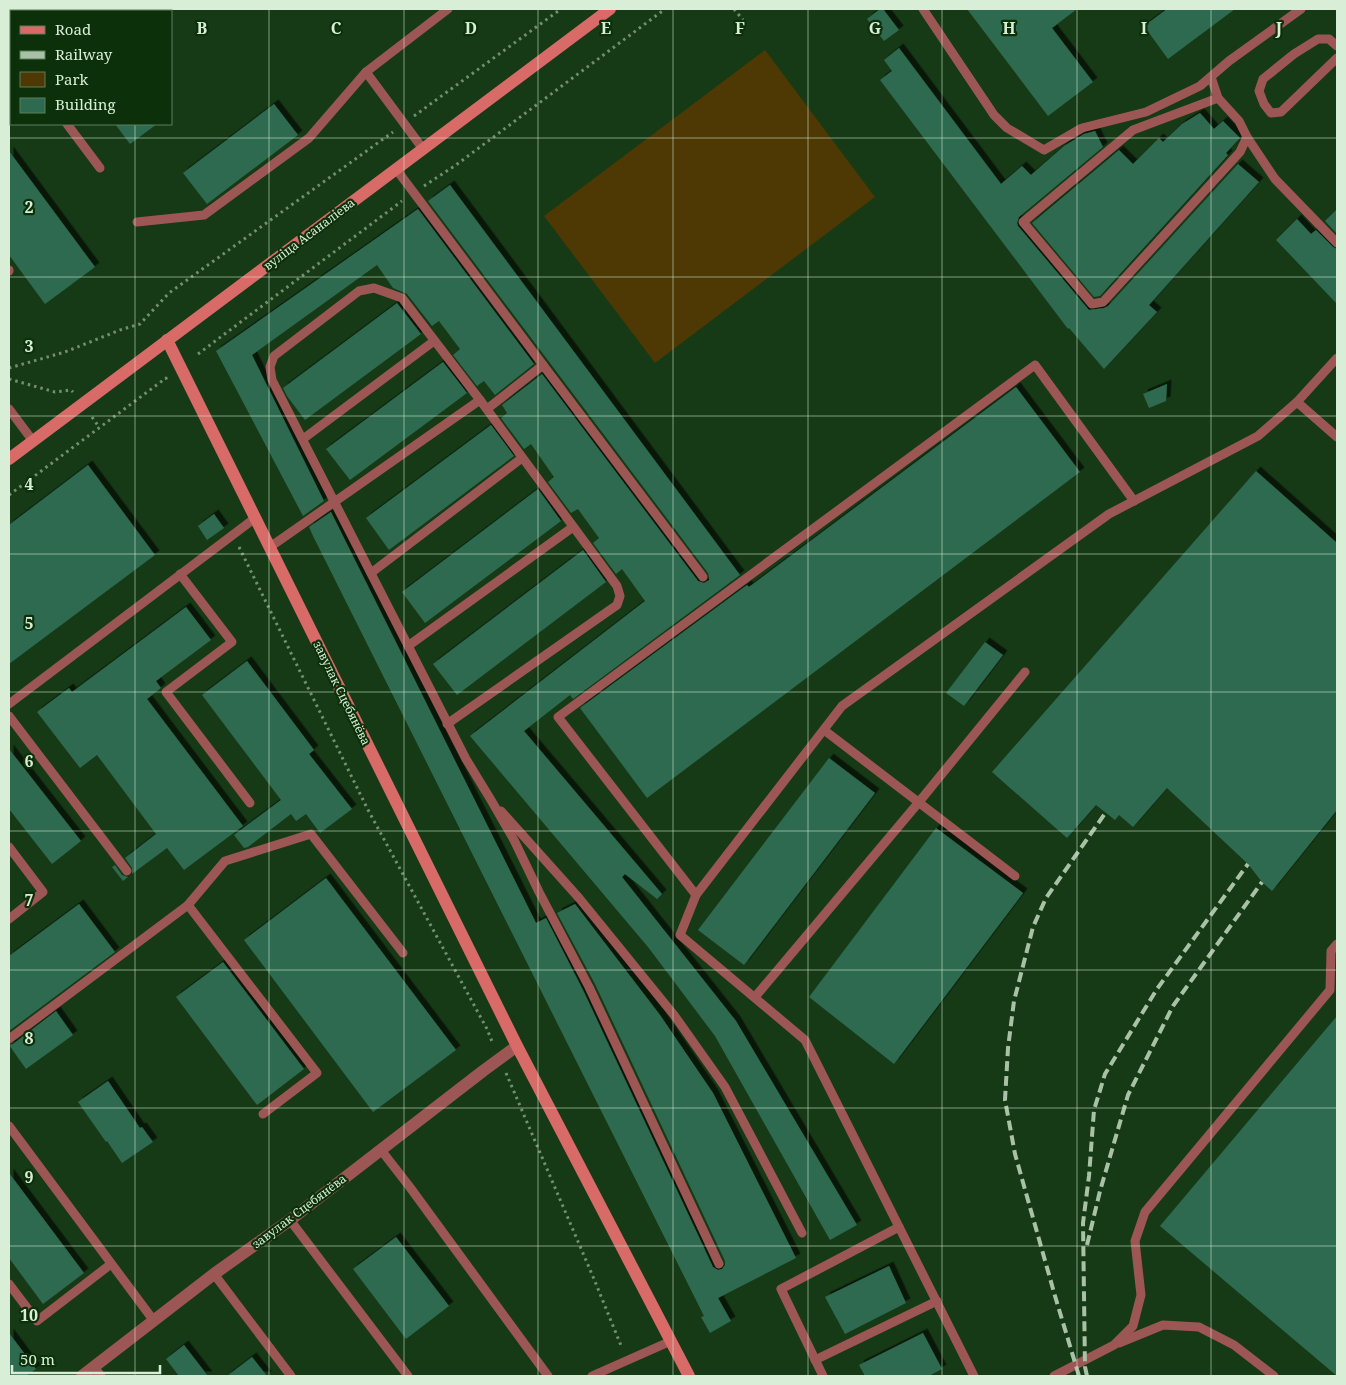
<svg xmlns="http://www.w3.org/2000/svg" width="1346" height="1385" font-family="'Noto Serif',serif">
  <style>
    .park { fill: #4e3803 }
    .building { fill: #2e6a50; filter: url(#shadow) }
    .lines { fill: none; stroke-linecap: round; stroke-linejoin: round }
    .path { stroke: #728f71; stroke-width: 3; stroke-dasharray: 2.5 4; stroke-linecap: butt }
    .lane { stroke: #9c5754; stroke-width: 9 }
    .street { stroke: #9c5754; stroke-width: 12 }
    .secondary { stroke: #d86a67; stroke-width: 12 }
    .rail { stroke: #a9c1a7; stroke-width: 4; stroke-dasharray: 10 5; stroke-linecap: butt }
    .grid { fill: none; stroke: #d9eed7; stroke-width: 1; stroke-opacity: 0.55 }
    .labels { text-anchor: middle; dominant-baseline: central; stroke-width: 4.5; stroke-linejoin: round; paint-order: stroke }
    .street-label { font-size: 12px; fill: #d9eed7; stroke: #0b300a }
    .grid-label { font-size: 16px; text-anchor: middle; font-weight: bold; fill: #d9eed7; stroke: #0b300a; stroke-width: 4.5; stroke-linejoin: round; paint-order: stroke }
  </style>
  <defs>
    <filter id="shadow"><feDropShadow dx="4.5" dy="-4.5" stdDeviation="0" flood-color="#0009"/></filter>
  </defs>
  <rect width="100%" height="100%" fill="#163a15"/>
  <polygon class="park" points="765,50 875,197 655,363 544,216"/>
  <g class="building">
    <polygon points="880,9 883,9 899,30 884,41 867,19"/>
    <polygon points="967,9 1077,9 1052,28 1093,82 1048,116"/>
    <polygon points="1167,9 1235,9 1168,59 1144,26"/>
    <polygon points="899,48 1001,184 1022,166 1031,175 1064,146 1084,134 1095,131 1103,147 1019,217 1017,223 1018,226 1089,310 1104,308 1108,306 1238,164 1259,182 1149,305 1157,312 1104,369 1069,328 1068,329 880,80 892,71 884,60"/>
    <polygon points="274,104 298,135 207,204 183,173"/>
    <polygon points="1200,113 1214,129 1223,121 1240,138 1239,139 1226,153 1228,155 1100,296 1094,297 1032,223 1119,150 1133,164 1159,138 1163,142 1182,124"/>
    <polygon points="115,124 157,124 130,144"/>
    <polygon points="9,151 95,267 45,304 9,255"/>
    <polygon points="450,185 740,575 573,699 570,695 524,731 662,894 657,899 625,874 622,877 736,1021 857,1225 830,1240 715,1036 648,947 470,736 645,601 622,569 616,574 593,543 599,538 578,509 571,513 548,482 554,477 531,444 524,449 501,418 507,413 502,405 542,374 698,581 704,583 709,580 709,577 708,573 428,201"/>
    <polygon points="418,209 534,364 495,395 484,381 477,386 453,355 460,349 439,321 432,326 407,294 393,288 377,265 252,355 324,501 303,516 216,351"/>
    <polygon points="1337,209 1337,234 1325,221"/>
    <polygon points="1297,219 1311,234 1316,230 1333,247 1337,249 1337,304 1276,240"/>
    <polygon points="397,303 421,334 305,420 287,396 283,388"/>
    <polygon points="443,362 467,393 350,480 326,449"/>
    <polygon points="1167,384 1166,401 1149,408 1143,394"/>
    <polygon points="1016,387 1080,472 647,798 580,708 747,585 749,587"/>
    <polygon points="491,425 514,456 389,550 366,518"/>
    <polygon points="88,465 155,555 9,664 9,525"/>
    <polygon points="1256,471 1337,543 1337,810 1272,891 1262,882 1248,864 1167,788 1133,827 1119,815 1115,820 1096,805 1067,838 992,772"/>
    <polygon points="538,489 561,521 425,623 402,592"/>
    <polygon points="331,512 536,923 546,918 583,990 713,1267 718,1270 722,1269 725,1265 725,1261 595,984 557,913 575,904 660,1015 713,1093 796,1258 718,1298 731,1321 710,1333 701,1317 704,1316 313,536 309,527"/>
    <polygon points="214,514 224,528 207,540 198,526"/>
    <polygon points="583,550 606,582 457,695 433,664"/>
    <polygon points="186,607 211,640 156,681 161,688 147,699 243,826 184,870 167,848 132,874 132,868 125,858 156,834 97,755 80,768 37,712 69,688 72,692"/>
    <polygon points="985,642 1003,655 964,706 946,693"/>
    <polygon points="247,661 314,750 309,754 352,809 320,833 306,814 296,821 291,814 248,847 244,848 234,835 281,800 202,695"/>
    <polygon points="9,749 81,841 52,864 9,809"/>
    <polygon points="829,758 875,793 744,965 698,930"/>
    <polygon points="936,828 1023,893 894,1064 809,997"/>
    <polygon points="115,865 122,875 128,877 123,881 112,867"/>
    <polygon points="326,878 456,1050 373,1112 244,940"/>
    <polygon points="79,904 115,952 9,1031 9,956"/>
    <polygon points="223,962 304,1069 257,1105 176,997"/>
    <polygon points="56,1011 73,1035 26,1069 9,1045 13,1044"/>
    <polygon points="1337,1016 1337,1376 1160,1226"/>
    <polygon points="108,1081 140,1128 142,1127 153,1142 122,1163 107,1141 106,1142 78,1102"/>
    <polygon points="9,1173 84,1273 43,1304 9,1258"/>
    <polygon points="396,1237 449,1306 406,1339 353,1269"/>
    <polygon points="889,1266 906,1303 845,1334 825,1297"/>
    <polygon points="9,1333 36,1369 26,1376 9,1376"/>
    <polygon points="923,1333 942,1369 929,1376 865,1376 859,1365"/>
    <polygon points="184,1345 208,1376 179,1376 166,1359"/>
    <polygon points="252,1357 267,1376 227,1376"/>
  </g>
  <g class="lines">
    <g class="path">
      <polyline points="734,9 743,20"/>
      <polyline points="414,116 561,9"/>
      <polyline points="424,186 456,165 665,9"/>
      <polyline points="198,354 402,201"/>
      <polyline points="9,368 65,352 120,330 140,324 169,293 393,132"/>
      <polyline points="9,379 55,392 71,390 73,392"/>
      <polyline points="92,417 99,427"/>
      <polyline points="9,495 166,378 167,381"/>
      <polyline points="239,547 367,808 487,1029 493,1044"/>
      <polyline points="506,1073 594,1279 622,1348"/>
    </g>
    <g class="lane">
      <polyline points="923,9 994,115 1007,128 1044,150 1082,128 1146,112 1200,86 1229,61 1301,9"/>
      <polyline points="158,11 162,9"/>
      <polyline points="1337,46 1329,39 1318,39 1294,54 1263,79 1259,91 1264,104 1271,113 1281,112 1337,58"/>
      <polyline points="1211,77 1218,98"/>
      <polyline points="9,89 11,92"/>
      <polygon points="1218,98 1239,121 1247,137 1240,152 1103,302 1092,304 1023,222 1133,130"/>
      <polyline points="67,124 100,168"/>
      <polyline points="1247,137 1275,179 1337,243"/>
      <polyline points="423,149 366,72 448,9"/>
      <polyline points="396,169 543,365 487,409"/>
      <polyline points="137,222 204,215 309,138 366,72"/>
      <polyline points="9,270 9,271"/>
      <polyline points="543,365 703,577"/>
      <polyline points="1297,402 1337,437"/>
      <polyline points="9,409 33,441"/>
      <polyline points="303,439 434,341"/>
      <polyline points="270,547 480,400 402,298 374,288 359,291 274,356 270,367 272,380 466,759 491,800 514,840 539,892 589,987 719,1264"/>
      <polyline points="371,573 522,458"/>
      <polyline points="180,574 232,642 166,692 250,803"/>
      <polyline points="408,646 573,527"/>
      <polyline points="9,704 255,518"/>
      <polyline points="9,716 127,871"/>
      <polyline points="447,724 617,605 620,596 617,586 480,400"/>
      <polyline points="824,730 1015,876"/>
      <polyline points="501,811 579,898 674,1015 725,1087 802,1233"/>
      <polyline points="9,847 43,892 9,919"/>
      <polyline points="696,895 558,717 1035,365 1134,501"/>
      <polyline points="188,905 225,861 311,834 403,953"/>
      <polyline points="755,997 919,802 1025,672"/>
      <polyline points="9,1039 188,905 317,1073 263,1114"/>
      <polyline points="9,1126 154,1321"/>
      <polyline points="381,1150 409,1186 548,1376"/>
      <polyline points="290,1220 408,1376"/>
      <polyline points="214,1274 291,1376"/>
      <polyline points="9,1284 37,1321 111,1264"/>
      <polyline points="1119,1343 1163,1325 1199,1327 1234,1345 1274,1376"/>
      <polyline points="815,1360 937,1301"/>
      <polyline points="94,1367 101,1376"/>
      <polyline points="592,1376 671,1341"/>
      <polyline points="823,1376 781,1289 899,1227"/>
      <polyline points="974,1376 805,1040 680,935 696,895 842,706 1109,514 1258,436 1297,402 1337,358"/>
      <polyline points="1054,1376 1114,1345 1133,1326 1141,1295 1135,1241 1145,1212 1330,990 1331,951 1337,944"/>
    </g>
    <polyline class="street" points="82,1376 214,1274 290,1220 483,1071 517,1046"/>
    <g class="secondary">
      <polyline points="167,340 517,1046 689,1376"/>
      <polyline points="9,459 610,9"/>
    </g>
    <g class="rail">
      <polyline points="1087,1245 1100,1191 1128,1095 1173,1006 1262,882"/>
      <polyline points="1079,1376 1055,1296 1015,1154 1005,1100 1008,1048 1014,1001 1033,927 1046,898 1106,812"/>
      <polyline points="1087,1376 1085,1367 1083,1223 1089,1176 1094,1110 1105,1074 1157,989 1248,864"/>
    </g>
  </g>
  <path class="grid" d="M135,9V11M269,9V1376M404,9V1376M538,9V1376M673,9V1376M808,9V1376M942,9V1376M1077,9V1376M1211,9V1376M135,124V1376M9,138H1337M9,277H1337M9,416H1337M9,554H1337M9,692H1337M9,831H1337M9,970H1337M9,1108H1337M9,1246H1337"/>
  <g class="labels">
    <g class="street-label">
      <text transform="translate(309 234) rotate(-37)">вуліца Асаналіева</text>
      <text transform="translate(342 693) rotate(64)">завулак Сцебянёва</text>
      <text transform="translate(299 1211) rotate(-37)">завулак Сцебянёва</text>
    </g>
  </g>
  <g class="grid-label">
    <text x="202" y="34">B</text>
    <text x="336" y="34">C</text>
    <text x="471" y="34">D</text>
    <text x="606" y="34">E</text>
    <text x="740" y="34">F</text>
    <text x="875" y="34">G</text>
    <text x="1009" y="34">H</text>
    <text x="1144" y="34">I</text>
    <text x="1279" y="34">J</text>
    <text x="29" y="213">2</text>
    <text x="29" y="352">3</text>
    <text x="29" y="490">4</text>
    <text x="29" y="629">5</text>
    <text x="29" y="767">6</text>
    <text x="29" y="906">7</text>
    <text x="29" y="1044">8</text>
    <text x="29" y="1183">9</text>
    <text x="29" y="1321">10</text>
  </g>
  <rect width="1346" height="1385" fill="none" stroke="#d9eed7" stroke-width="20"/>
  <rect x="10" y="10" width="162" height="115" fill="#0b300a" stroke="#5d7c5c"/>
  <rect x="20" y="26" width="25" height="8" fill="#d86a67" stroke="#5d7c5c"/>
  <text x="55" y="35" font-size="15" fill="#d9eed7">Road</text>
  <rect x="20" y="51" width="25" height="8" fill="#a9c1a7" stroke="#5d7c5c"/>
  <text x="55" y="60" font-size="15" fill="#d9eed7">Railway</text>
  <rect x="20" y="72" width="25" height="15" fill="#4e3803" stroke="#5d7c5c"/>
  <text x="55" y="85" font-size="15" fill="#d9eed7">Park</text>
  <rect x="20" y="98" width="25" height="15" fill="#2e6a50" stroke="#5d7c5c"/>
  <text x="55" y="110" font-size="15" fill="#d9eed7">Building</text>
  <path d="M12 1365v8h148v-8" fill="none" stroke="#d9eed7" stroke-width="2.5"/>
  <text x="20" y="1365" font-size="15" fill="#d9eed7" stroke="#0b300a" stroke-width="4" paint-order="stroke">50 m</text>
</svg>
